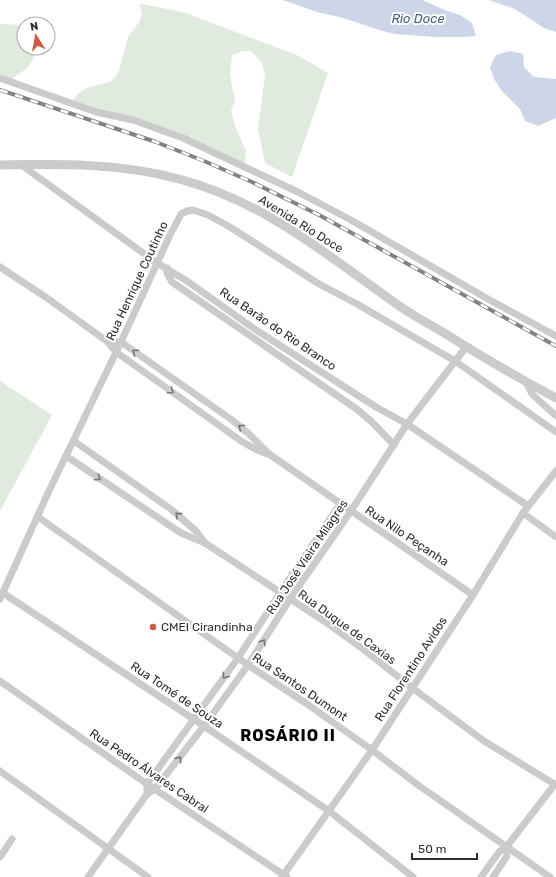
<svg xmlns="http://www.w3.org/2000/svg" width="556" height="877" font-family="Rubik,sans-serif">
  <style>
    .green { fill: #e1eade }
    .water { fill: #ccd6e8 }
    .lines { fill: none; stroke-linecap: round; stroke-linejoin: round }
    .minor { stroke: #cbcbcb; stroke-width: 7 }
    .tertiary { stroke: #cbcbcb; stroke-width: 9 }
    .rail-casing { stroke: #838383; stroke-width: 4 }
    .rail { stroke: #fff; stroke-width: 2.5; stroke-dasharray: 8; stroke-linecap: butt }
    .oneway { stroke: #757575 }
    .poi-dot { fill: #d15c45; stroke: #fff; stroke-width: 1.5 }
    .labels { text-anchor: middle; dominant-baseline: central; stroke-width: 4; stroke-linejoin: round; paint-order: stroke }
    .street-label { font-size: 12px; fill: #2e2e2e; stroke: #fff }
    .poi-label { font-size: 12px; fill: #2e2e2e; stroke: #fff; text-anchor: start }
    .water-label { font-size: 13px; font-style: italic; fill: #465e87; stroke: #fff }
    .district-label { font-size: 16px; font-weight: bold; letter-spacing: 1px; fill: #000; stroke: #fff }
  </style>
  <rect width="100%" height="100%" fill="#fff"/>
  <g class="green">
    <polygon points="143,4 186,13 299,56 328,73 292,177 265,163 258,129 265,75 262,63 256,56 250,51 243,51 232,55 230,73 232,87 235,100 231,111 235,126 246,151 245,165 179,139 71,102 79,93 86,88 110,82 115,77 119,71 128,37 140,21 142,13 139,5"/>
    <path d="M0,24L24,25V48H37C33,66 23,72 8,81L0,79Z"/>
    <polygon points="0,381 52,415 0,511"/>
  </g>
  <g class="water">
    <polygon points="283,0 422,0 447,11 460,15 472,23 476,36 463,37 436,37 395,34 382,31 343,18 317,12"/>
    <polygon points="489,0 556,0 556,32 544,28 515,9"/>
    <polygon points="510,51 523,54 524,67 534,77 556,79 556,118 538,126 525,121 520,109 501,90 494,79 490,67 496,55"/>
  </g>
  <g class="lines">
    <g class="minor">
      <polyline points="0,78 96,112 133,120 183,138 298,192 351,220 488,299 556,336"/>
      <polyline points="20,164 157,263 187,281 256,330 376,407 407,424 528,506"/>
      <polyline points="0,267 47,298 108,342 116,352 241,441 255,449 267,454"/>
      <polyline points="167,268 167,273 172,282 358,410 372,422 394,445"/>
      <polyline points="108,342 121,342 232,420 248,433 269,454 473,595"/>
      <polyline points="526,382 532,394 556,416"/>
      <polyline points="74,441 172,510 196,531 205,543"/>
      <polyline points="66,456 181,533 205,543 324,621 363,649 411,687 484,741 556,785"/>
      <polyline points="523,513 556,537"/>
      <polyline points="38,517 248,665 307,704 372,750 418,785 550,877"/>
      <polyline points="3,593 204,726 329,811 413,877"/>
      <polyline points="0,599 48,493 121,342 170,235 181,214 187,211 193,210 208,215 230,227 319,284 357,304 455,361 556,432"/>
      <polyline points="0,681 147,784 287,877"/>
      <polyline points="0,771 148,877"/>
      <polyline points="147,794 147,784 238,658 280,593 340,504"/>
      <polyline points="0,857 12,839"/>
      <polyline points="88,877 147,794 155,789 204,726 248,665 290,599 351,511 407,424 466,347"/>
      <polyline points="282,877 372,750 473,595 523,513 556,471"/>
      <polyline points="481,877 499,852 507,846 555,784"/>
      <polyline points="493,877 507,856 507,846"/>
    </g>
    <path class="tertiary" d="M0,165C60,164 121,163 179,179C262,201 322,251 391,300C408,313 427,323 446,334C482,357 519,378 556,398"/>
    <g class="rail-casing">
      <polyline id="rail" points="0,90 156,142 204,161 252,182 321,216 556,346"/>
    </g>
    <use href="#rail" class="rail"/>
  </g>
  <defs><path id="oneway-chevron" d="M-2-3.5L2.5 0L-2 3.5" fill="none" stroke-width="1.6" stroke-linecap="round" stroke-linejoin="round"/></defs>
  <g class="oneway">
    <use href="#oneway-chevron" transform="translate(135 352) rotate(-145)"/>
    <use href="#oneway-chevron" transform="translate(171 391) rotate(35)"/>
    <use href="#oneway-chevron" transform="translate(241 427) rotate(-142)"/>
    <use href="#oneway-chevron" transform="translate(98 478) rotate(34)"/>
    <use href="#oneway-chevron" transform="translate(178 515) rotate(-140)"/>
    <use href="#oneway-chevron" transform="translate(263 642) rotate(-57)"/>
    <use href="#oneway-chevron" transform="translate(225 676) rotate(126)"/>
    <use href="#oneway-chevron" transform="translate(179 759) rotate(-52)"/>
  </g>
  <circle class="poi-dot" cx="153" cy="627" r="4"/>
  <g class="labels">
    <g class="street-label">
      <text transform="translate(301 224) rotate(32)">Avenida Rio Doce</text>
      <text transform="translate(137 281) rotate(-65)">Rua Henrique Coutinho</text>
      <text transform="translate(278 329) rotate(34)">Rua Barão do Rio Branco</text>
      <text transform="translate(407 536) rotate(34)">Rua Nilo Peçanha</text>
      <text transform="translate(307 557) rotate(-56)">Rua José Vieira Milagres</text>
      <text transform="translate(347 627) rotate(36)">Rua Duque de Caxias</text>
      <text transform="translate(411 669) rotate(-57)">Rua Florentino Avidos</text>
      <text transform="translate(300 687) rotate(34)">Rua Santos Dumont</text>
      <text transform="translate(177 695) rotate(34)">Rua Tomé de Souza</text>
      <text transform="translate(149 771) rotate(34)">Rua Pedro Álvares Cabral</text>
    </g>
    <g class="poi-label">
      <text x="161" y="627">CMEI Cirandinha</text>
    </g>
    <g class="water-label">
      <text x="418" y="18">Rio Doce</text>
    </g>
    <g class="district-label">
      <text x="288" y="735">ROSÁRIO II</text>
    </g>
  </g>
  <g transform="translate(36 36) rotate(349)"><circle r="19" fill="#ffffff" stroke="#ababab"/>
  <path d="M0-3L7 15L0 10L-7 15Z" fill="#d15c45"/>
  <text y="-6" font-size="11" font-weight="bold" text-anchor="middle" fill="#2e2e2e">N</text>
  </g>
  <path d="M412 853v6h65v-6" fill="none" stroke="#2e2e2e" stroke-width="2"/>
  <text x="418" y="853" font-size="12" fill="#2e2e2e" stroke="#ffffff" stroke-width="3" paint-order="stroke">50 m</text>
</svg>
